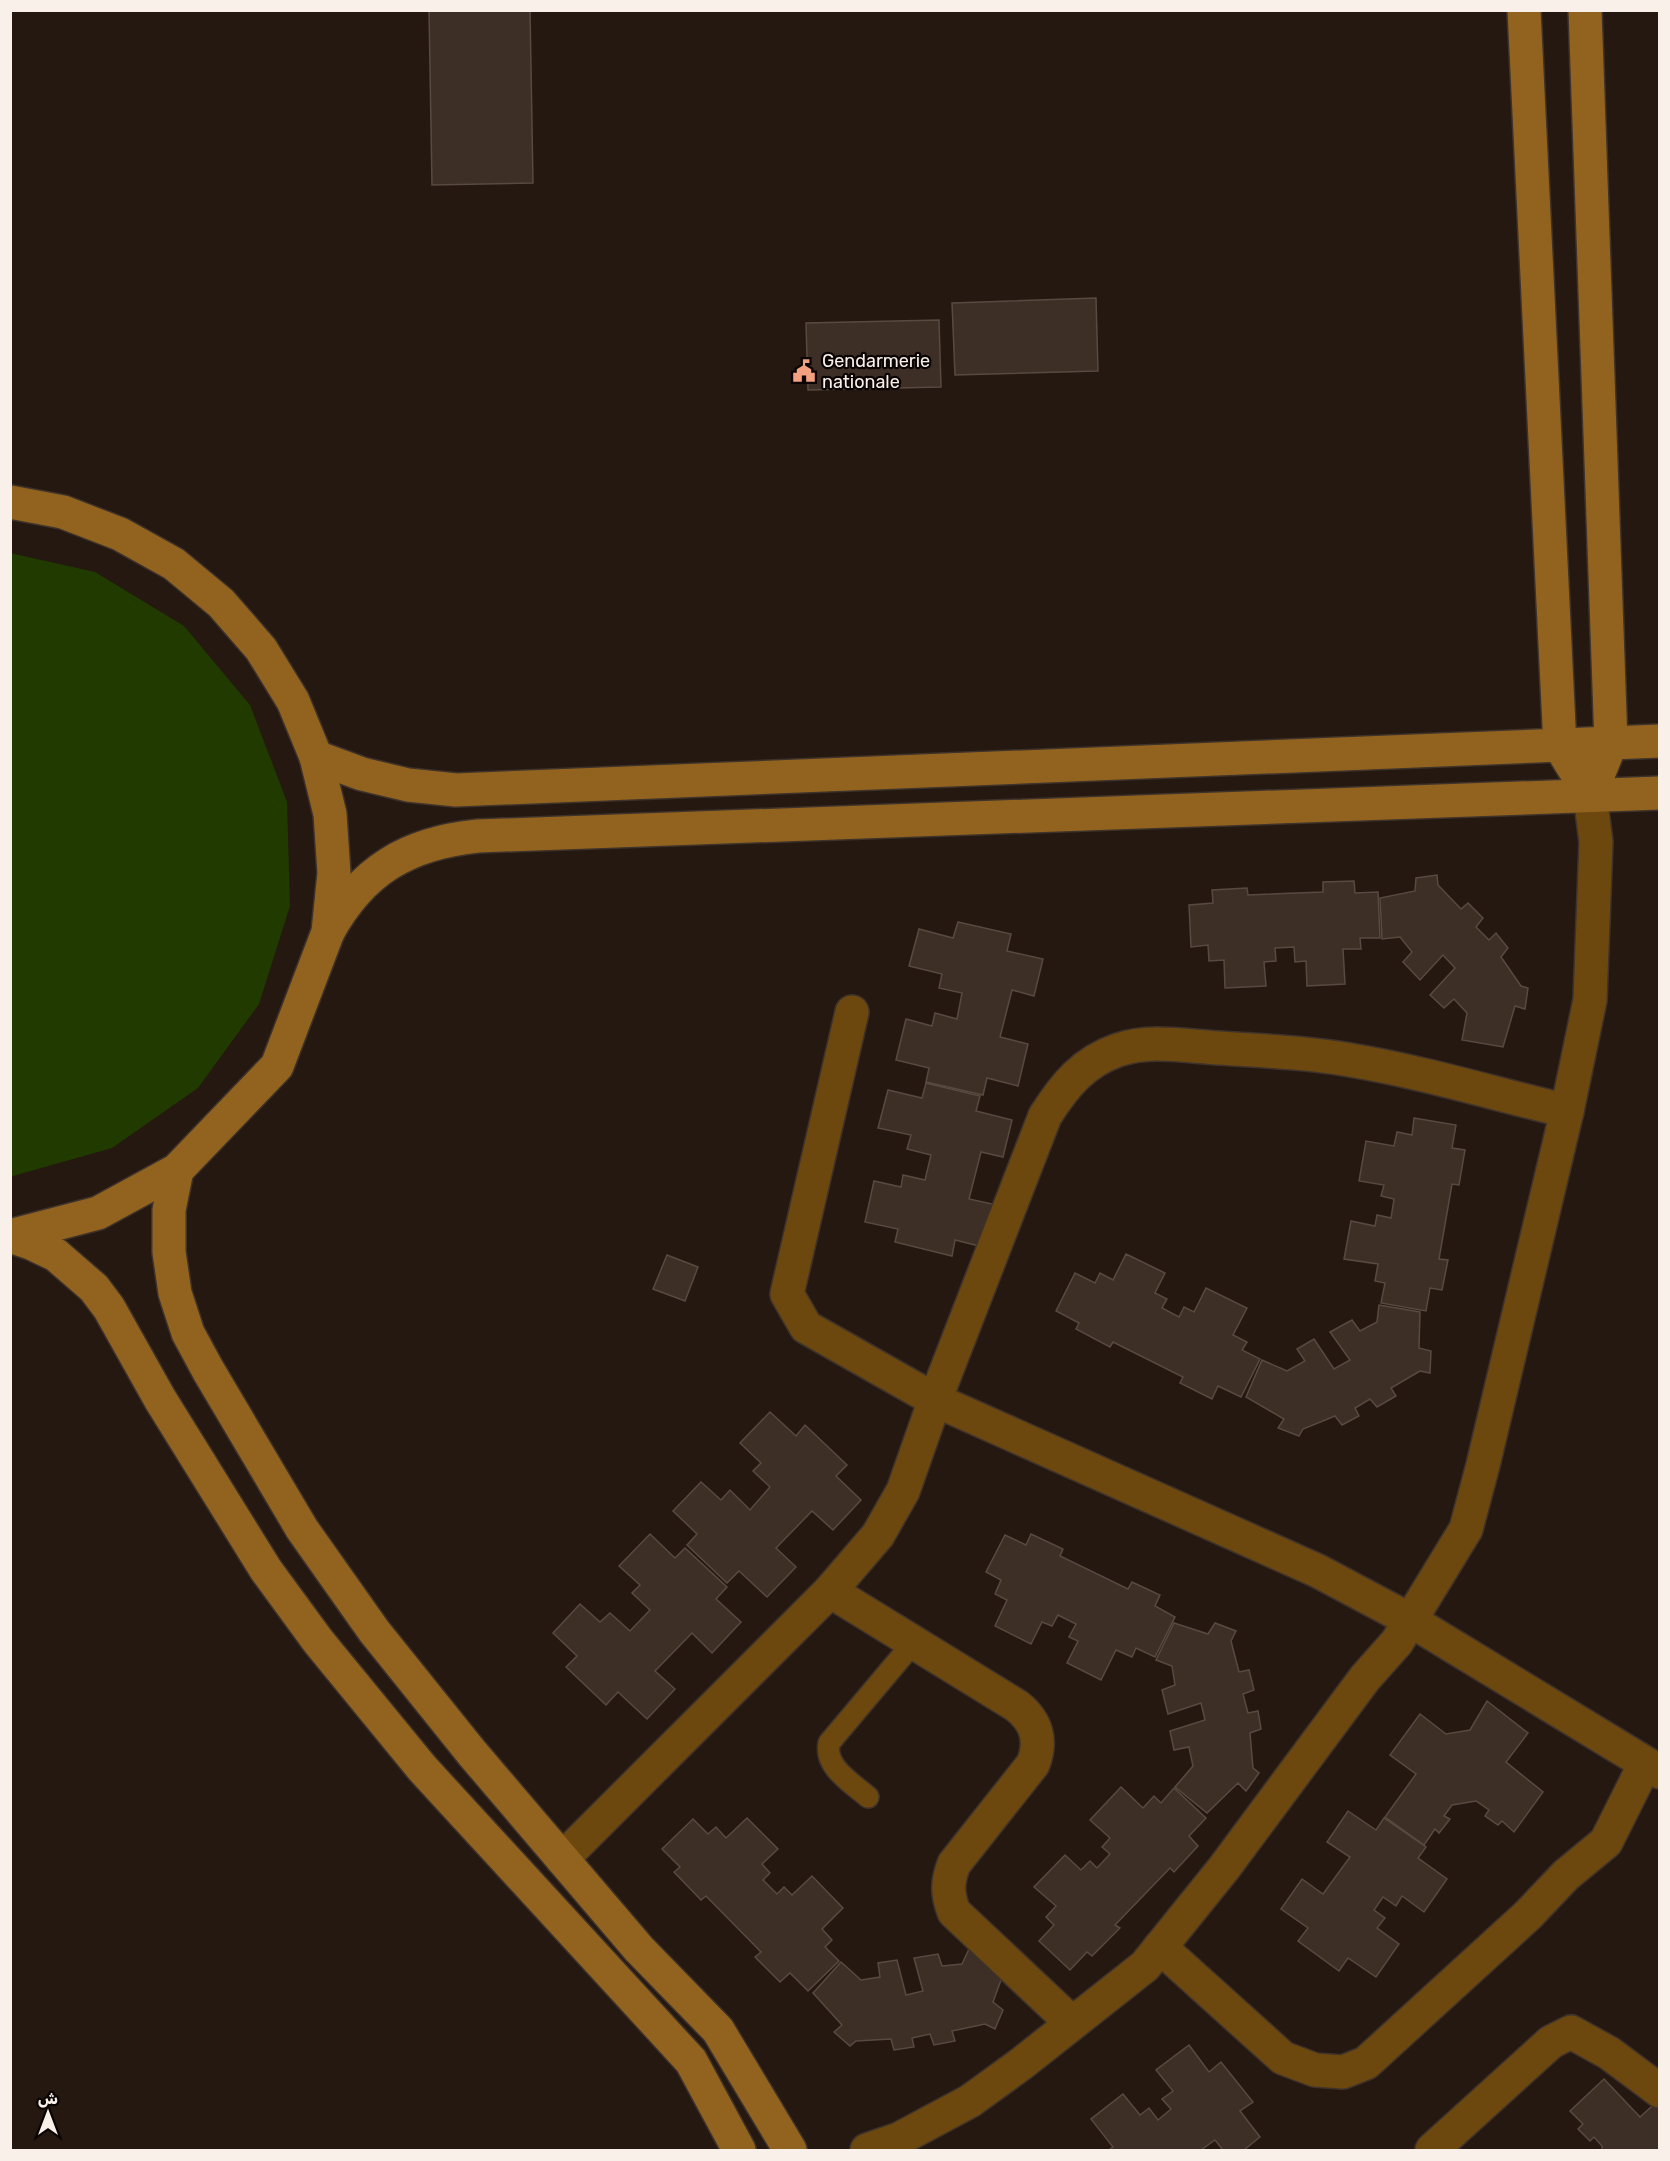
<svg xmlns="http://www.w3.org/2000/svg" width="1670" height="2161" font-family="Rubik,'Noto Sans Arabic',sans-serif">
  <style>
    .green { fill: #213a00 }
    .building { fill: #3d2f26; stroke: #594a41; stroke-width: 1.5 }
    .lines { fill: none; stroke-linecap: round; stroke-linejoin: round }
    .lane-casing { stroke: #3e322a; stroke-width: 24 }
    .street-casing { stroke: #3e322a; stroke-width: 36 }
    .secondary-casing { stroke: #3e322a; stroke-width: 36 }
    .lane { stroke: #6c480f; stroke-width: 21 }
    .street { stroke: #6c480f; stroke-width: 33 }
    .secondary { stroke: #92631e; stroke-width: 33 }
    .labels { text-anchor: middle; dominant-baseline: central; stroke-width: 4.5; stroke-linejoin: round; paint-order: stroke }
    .poi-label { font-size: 18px; fill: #f9f0ea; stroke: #0a0503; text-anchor: start }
  </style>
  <rect width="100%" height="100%" fill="#251810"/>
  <polygon class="green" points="10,553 95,572 184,626 250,705 287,802 290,906 259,1004 198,1088 112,1148 13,1176 10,1176"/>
  <g class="building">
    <polygon points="429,10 530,10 533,183 432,185"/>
    <polygon points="1096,298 1098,371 955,375 952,303"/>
    <polygon points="939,320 941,387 808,390 806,323"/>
    <polygon points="1437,875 1438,885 1461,909 1468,903 1483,918 1476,927 1489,940 1496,933 1508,948 1501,957 1521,986 1528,988 1525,1009 1515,1006 1503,1047 1462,1040 1467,1013 1454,999 1444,1008 1430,995 1455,968 1443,955 1420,980 1403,962 1412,952 1400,937 1382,939 1380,898 1415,891 1416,878"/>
    <polygon points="1354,881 1355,893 1378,892 1380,938 1360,938 1361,949 1343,949 1345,984 1307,986 1306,961 1295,962 1294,947 1275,948 1276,961 1264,962 1266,986 1225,988 1224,960 1209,961 1208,945 1191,947 1189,905 1213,903 1212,890 1247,888 1248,895 1323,892 1323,882"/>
    <polygon points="958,922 1011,934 1007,951 1043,959 1034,996 1012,990 1000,1037 1028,1044 1018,1086 987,1078 983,1095 926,1082 929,1068 896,1060 906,1019 932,1026 935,1013 957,1019 962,993 939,988 942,974 909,966 919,929 953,938"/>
    <polygon points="926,1083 980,1096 976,1111 1012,1120 1003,1157 981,1152 969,1199 997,1205 987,1248 955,1240 952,1256 895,1242 898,1229 865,1222 874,1181 901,1187 903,1175 925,1180 931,1155 907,1149 911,1135 878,1128 888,1090 922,1098"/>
    <polygon points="1414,1118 1456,1125 1452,1148 1465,1150 1459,1185 1452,1184 1439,1259 1448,1260 1442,1290 1430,1288 1426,1311 1381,1303 1385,1283 1375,1281 1378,1264 1344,1259 1351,1221 1375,1226 1377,1215 1391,1218 1394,1199 1381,1196 1384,1185 1359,1181 1366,1141 1394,1146 1397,1132 1412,1135"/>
    <polygon points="1126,1254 1165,1273 1155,1293 1167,1299 1162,1308 1179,1317 1184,1307 1194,1312 1206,1288 1247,1308 1233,1335 1247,1342 1242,1350 1260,1359 1241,1397 1218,1386 1212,1399 1180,1383 1183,1377 1113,1342 1110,1347 1076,1329 1079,1323 1056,1311 1075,1273 1095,1283 1100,1273 1113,1280"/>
    <polygon points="667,1255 698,1267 685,1301 653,1289"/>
    <polygon points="1379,1305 1420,1312 1419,1348 1431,1351 1430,1373 1420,1371 1391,1388 1396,1396 1377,1407 1370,1399 1355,1408 1359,1416 1342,1425 1335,1416 1303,1429 1299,1436 1278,1428 1284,1419 1246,1397 1262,1360 1287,1371 1305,1361 1297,1349 1314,1339 1334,1369 1350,1360 1330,1332 1352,1320 1360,1331 1377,1322"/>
    <polygon points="770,1412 796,1436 805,1425 847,1465 836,1476 861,1500 833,1530 812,1511 776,1548 796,1567 767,1597 739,1571 727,1583 687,1545 697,1534 673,1511 701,1482 721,1500 730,1490 750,1510 770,1487 753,1471 761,1463 740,1443"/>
    <polygon points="650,1534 675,1558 685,1548 727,1587 716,1599 741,1622 712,1653 692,1633 655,1671 675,1689 647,1719 618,1692 606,1705 566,1667 577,1656 553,1633 580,1604 600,1622 610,1613 630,1631 650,1610 632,1593 640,1585 619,1566"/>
    <polygon points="1031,1534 1063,1549 1060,1556 1128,1589 1132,1582 1160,1595 1155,1606 1175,1617 1155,1657 1136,1648 1132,1657 1116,1650 1101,1680 1067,1663 1078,1641 1069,1637 1076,1624 1058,1615 1052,1626 1042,1622 1031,1644 995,1626 1007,1600 995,1594 1001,1580 986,1572 1005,1535 1026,1545"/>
    <polygon points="1174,1623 1208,1634 1215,1623 1236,1631 1231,1641 1239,1672 1249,1670 1254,1690 1243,1694 1248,1713 1258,1711 1261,1729 1250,1733 1253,1768 1259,1773 1246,1791 1238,1783 1207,1813 1175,1787 1193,1766 1189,1747 1174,1750 1170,1731 1205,1720 1201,1703 1168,1714 1162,1690 1175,1685 1172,1666 1156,1660"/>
    <polygon points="1487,1701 1528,1733 1506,1762 1543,1792 1514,1832 1502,1821 1498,1825 1485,1816 1489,1810 1476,1801 1452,1805 1444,1816 1450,1819 1439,1833 1435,1829 1424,1845 1385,1817 1416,1774 1390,1755 1420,1714 1446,1734 1470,1730"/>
    <polygon points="1121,1787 1143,1808 1154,1796 1161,1803 1174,1788 1206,1818 1189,1836 1198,1846 1174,1872 1170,1868 1115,1925 1120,1928 1092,1956 1087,1952 1070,1970 1039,1941 1054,1925 1046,1917 1056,1906 1034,1887 1065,1855 1081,1870 1090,1861 1097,1868 1110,1854 1102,1847 1110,1838 1090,1820"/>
    <polygon points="1348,1811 1376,1830 1384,1818 1426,1847 1418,1858 1447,1879 1424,1912 1402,1896 1396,1906 1383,1897 1374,1910 1385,1918 1377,1928 1399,1944 1376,1977 1348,1958 1339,1971 1298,1941 1308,1928 1281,1909 1302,1879 1323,1894 1350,1857 1327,1842"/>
    <polygon points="747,1818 778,1849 762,1864 770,1873 763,1880 777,1894 784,1887 792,1895 812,1876 843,1908 822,1929 832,1940 825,1947 839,1961 808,1991 790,1973 780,1982 755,1957 761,1952 706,1896 701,1900 674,1872 680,1867 662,1849 693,1819 708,1834 716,1827 726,1838"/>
    <polygon points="969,1949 1005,1969 993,2002 1003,2010 995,2029 985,2024 952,2031 955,2041 934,2045 930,2034 912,2038 914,2047 894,2050 891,2039 856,2041 850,2046 834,2032 842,2025 813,1993 841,1962 861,1980 880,1977 878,1963 897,1960 906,1995 923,1991 914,1958 938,1954 942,1966 962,1964"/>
    <polygon points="1189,2045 1209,2072 1221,2062 1253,2102 1240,2111 1260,2137 1244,2150 1223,2150 1215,2140 1201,2150 1109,2150 1113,2147 1091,2119 1123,2094 1140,2115 1149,2108 1158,2120 1171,2109 1162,2099 1173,2091 1156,2070"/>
    <polygon points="1604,2079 1640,2117 1660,2099 1660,2150 1602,2150 1602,2146 1594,2137 1590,2141 1578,2129 1583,2124 1570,2111"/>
  </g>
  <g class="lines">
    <g class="lane-casing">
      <path id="lane" d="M868,1797C852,1783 824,1767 829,1743L914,1642"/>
    </g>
    <g class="street-casing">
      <g id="street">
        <polyline points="852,1012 787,1294 806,1327 935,1400 1318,1571 1410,1620 1660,1772"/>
        <path d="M830,1591L1017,1706C1037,1722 1042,1741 1033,1764L954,1864C947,1882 947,1894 954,1912L1072,2023"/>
        <path d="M562,1859L830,1591L878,1535L903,1491L935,1400L1045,1116C1064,1086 1083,1062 1118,1050C1149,1039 1185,1046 1218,1048C1262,1051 1306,1052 1350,1060C1423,1072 1495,1094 1567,1111"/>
        <polyline points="1160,1947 1283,2058 1315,2070 1343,2072 1366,2063 1528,1915 1566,1875 1606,1842 1645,1764"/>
        <polyline points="867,2150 899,2139 970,2101 1021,2064 1145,1966 1224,1868 1365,1678 1397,1642 1466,1529 1483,1465 1567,1111 1590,1000 1596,842 1590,795"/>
        <polyline points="1432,2150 1551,2042 1571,2032 1609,2053 1660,2091"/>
      </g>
    </g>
    <g class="secondary-casing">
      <g id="secondary">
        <polyline points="1524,10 1560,746 1590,795"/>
        <polyline points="1585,10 1611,743 1590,795"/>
        <polyline points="10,502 63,512 120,534 174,564 221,603 261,649 293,701 316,757 330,814 334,873 328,932 277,1066 177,1170 98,1213 10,1236"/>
        <polyline points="316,757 362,774 408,785 456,790 1660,741"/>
        <path d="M328,932C362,870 408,843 478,836L1660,793"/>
        <polyline points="177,1170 169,1210 169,1252 175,1293 188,1333 208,1370 302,1529 374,1631 472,1753 639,1949 718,2030 790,2150"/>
        <polyline points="10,1236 33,1244 56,1255 94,1288 109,1308 160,1399 266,1570 318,1641 422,1768 691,2061 739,2150"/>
      </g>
    </g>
    <use href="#lane" class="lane"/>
    <use href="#street" class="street"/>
    <use href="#secondary" class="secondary"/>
  </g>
  <defs>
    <g id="civic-bare" transform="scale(1.8)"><path d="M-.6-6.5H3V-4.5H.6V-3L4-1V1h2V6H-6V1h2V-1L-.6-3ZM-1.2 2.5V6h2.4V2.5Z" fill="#f2a080" stroke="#0a0503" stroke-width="2.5" paint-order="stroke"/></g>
  </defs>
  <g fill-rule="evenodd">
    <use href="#civic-bare" x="804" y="371"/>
  </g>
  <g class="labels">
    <g class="poi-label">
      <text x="822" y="361">Gendarmerie<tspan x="822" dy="21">nationale</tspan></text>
    </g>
  </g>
  <rect width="1670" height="2161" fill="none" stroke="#f9f0ea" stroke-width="24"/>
  <g transform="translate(48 2113)" stroke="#0a0503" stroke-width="4.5" paint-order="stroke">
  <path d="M0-4.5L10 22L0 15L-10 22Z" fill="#f9f0ea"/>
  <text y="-9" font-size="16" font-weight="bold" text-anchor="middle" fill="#f9f0ea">ش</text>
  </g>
</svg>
